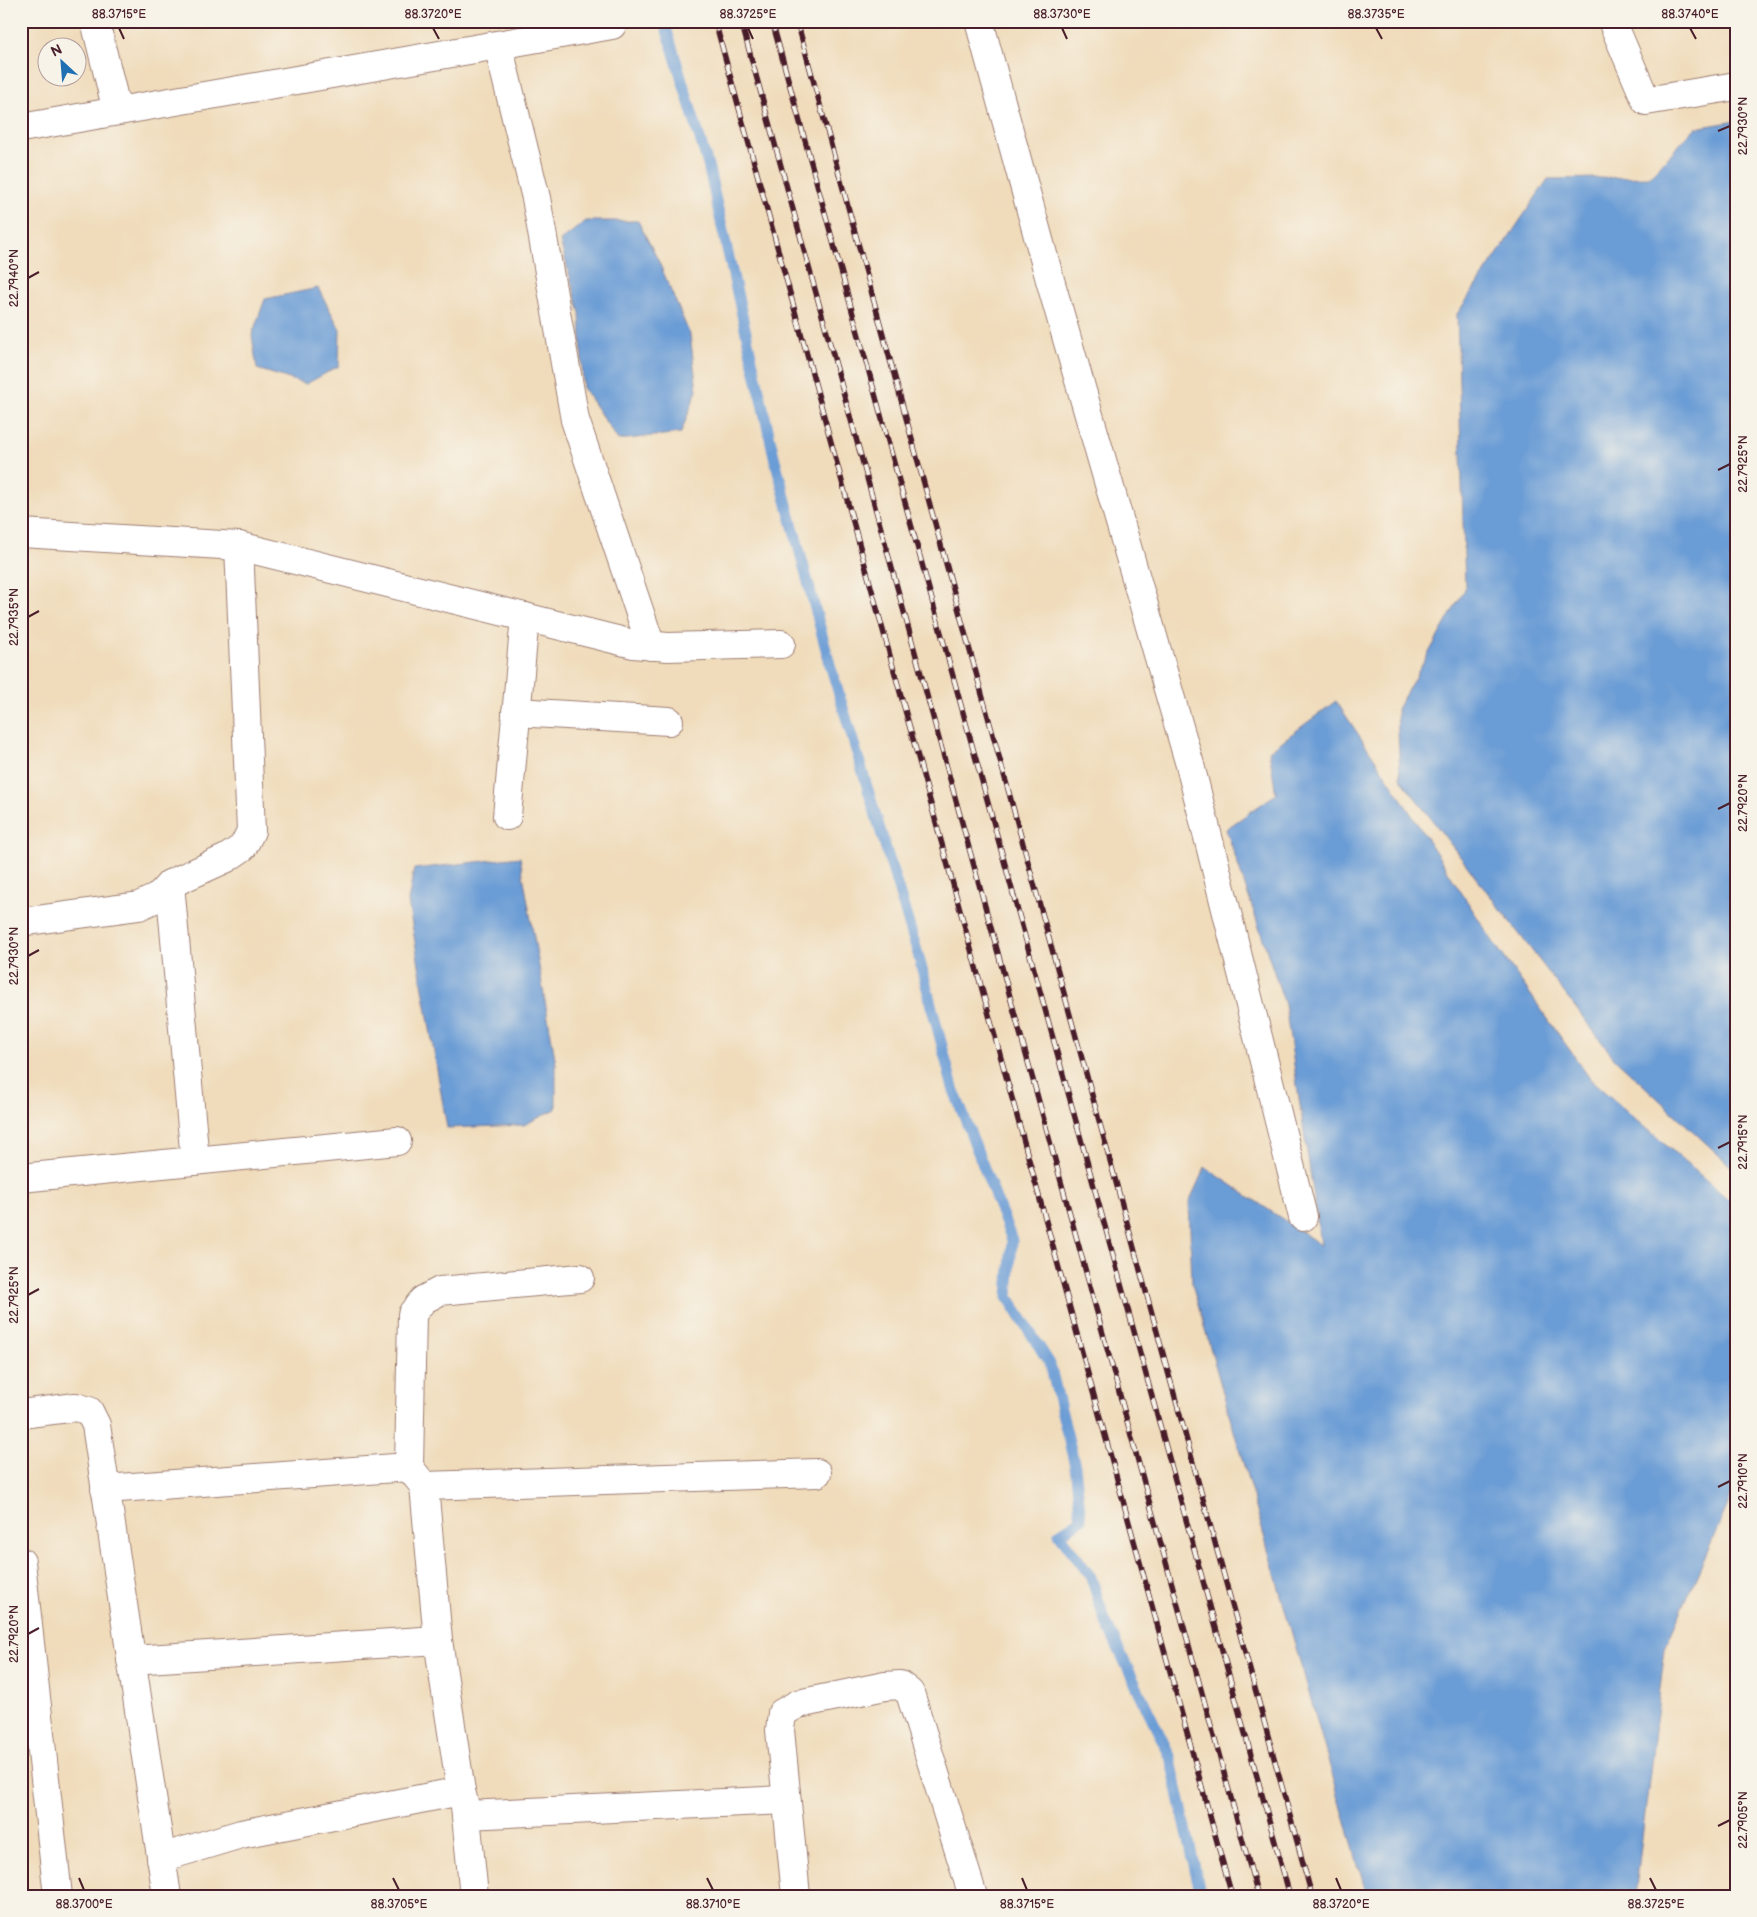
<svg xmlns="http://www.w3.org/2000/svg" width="1757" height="1917" font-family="'Balsamiq Sans',sans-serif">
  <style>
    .water { fill: #6a9cd5; stroke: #5a5e80 }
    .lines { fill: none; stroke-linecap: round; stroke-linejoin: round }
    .stream { stroke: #6a9cd5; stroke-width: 11 }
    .street-casing { stroke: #9d7e73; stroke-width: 30 }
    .street { stroke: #fff; stroke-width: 28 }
    .rail-casing { stroke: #4a1f2b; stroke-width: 5.5 }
    .rail { stroke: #f7f3e8; stroke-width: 4; stroke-dasharray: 11; stroke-linecap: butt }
    .ticks { fill: none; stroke: #4a1f2b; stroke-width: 2 }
    .neatline { fill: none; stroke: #4a1f2b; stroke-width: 2 }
    .ticks-label { font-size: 12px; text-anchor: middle; fill: #4a1f2b }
  </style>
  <rect width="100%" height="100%" fill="#f7f3e8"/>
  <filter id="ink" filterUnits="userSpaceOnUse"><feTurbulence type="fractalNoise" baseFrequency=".02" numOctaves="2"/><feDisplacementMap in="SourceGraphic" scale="10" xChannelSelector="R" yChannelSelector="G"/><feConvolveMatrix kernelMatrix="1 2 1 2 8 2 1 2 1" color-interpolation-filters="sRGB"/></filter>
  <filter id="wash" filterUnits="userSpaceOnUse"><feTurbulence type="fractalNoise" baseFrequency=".0096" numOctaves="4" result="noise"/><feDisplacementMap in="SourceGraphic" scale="20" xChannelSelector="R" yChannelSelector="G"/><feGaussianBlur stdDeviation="1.12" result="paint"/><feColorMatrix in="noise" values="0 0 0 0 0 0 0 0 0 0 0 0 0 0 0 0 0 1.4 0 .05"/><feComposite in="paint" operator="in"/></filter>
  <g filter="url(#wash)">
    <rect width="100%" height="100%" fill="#f0dcbb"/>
    <g class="water">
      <polygon points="1736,121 1736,1171 1614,1058 1400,778 1397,709 1465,589 1457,314 1548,179 1649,177 1695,128"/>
      <polygon points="586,221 638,221 658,260 690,335 697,390 681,433 618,440 583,388 580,313 560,241"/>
      <polygon points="318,288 340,329 339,366 306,384 257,369 252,335 265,299"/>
      <polygon points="1336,701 1397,792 1492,940 1591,1080 1736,1206 1736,1480 1729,1502 1665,1648 1635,1896 1367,1896 1192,1284 1189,1202 1205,1167 1321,1245 1285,1005 1226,829 1276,794 1269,751"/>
      <polygon points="520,857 556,1064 556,1109 524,1125 447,1128 408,901 414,869"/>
    </g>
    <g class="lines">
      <polyline class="stream" points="664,21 708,165 774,456 831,668 918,954 953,1088 1012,1240 1008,1297 1050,1364 1075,1466 1081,1520 1059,1534 1091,1577 1105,1621 1170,1756 1201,1896"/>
    </g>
  </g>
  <g filter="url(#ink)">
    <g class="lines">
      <g class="street-casing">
        <g id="street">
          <polyline points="95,21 117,111"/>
          <polyline points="979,21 1050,280 1190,765 1303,1217"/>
          <polyline points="1612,21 1646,101 1736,86"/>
          <polyline points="498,45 536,198 575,420 651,646"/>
          <polyline points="21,128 612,25"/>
          <polyline points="21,533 239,546 633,644 668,647 781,644"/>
          <polyline points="516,712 669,721"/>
          <polyline points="507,816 525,617"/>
          <polyline points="170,884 195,1161"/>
          <polyline points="21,922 139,906 158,897 170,884 227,858 243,847 251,831 239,546"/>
          <polyline points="21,1178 397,1141"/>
          <polyline points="21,1414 76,1407 89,1411 96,1425 167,1896"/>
          <polyline points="409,1467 412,1314 423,1300 440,1291 580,1278"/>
          <polyline points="424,1486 817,1473"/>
          <polyline points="105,1489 409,1467 424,1486 438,1640 461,1791 465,1806 474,1896"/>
          <polyline points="21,1562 58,1896"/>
          <polyline points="131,1660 438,1640"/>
          <polyline points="466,1815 785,1800"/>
          <polyline points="161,1858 241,1834 461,1791"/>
          <polyline points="796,1896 780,1730 782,1713 798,1704 885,1686 900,1685 910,1693 973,1896"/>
        </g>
      </g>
      <use href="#street" class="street"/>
      <g class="rail-casing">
        <g id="rail">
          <polyline points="715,21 1232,1896"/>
          <polyline points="741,21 1258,1896"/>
          <polyline points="772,21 1290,1896"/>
          <polyline points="797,21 1312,1896"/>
        </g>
      </g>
      <use href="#rail" class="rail"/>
    </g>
  </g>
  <path class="ticks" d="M119,28L124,39M433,28L439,39M748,28L753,39M1062,28L1067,39M1376,28L1382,39M1690,28L1696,39M1718,131L1730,126M28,278L39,272M1718,470L1730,464M28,617L39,611M1718,809L1730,803M28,956L39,950M1718,1148L1730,1142M28,1295L39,1289M1718,1487L1730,1481M28,1634L39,1628M1718,1826L1730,1820M79,1878L84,1890M393,1878L399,1890M707,1878L713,1890M1022,1878L1027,1890M1336,1878L1341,1890M1650,1878L1656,1890"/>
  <rect width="1757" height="1917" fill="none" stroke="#f7f3e8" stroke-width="55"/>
  <g transform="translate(62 62) rotate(334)"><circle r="24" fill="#f7f3e8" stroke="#b29e9c"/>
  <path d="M0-4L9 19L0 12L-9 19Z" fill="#1f6fb2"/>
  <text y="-8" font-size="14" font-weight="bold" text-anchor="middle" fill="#4a1f2b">N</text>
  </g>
  <rect x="28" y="28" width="1702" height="1862" class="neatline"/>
  <g class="ticks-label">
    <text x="119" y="18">88.3715°E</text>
    <text x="433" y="18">88.3720°E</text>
    <text x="748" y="18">88.3725°E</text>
    <text x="1062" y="18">88.3730°E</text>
    <text x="1376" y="18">88.3735°E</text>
    <text x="1690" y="18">88.3740°E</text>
    <text transform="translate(1743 126) rotate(-90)" y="4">22.7930°N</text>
    <text transform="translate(14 278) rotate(-90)" y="4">22.7940°N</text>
    <text transform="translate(1743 464) rotate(-90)" y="4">22.7925°N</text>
    <text transform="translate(14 617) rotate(-90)" y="4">22.7935°N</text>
    <text transform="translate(1743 803) rotate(-90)" y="4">22.7920°N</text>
    <text transform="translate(14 956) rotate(-90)" y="4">22.7930°N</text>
    <text transform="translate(1743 1142) rotate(-90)" y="4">22.7915°N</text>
    <text transform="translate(14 1295) rotate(-90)" y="4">22.7925°N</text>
    <text transform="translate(1743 1481) rotate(-90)" y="4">22.7910°N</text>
    <text transform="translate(14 1634) rotate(-90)" y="4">22.7920°N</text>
    <text transform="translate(1743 1820) rotate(-90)" y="4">22.7905°N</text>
    <text x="84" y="1908">88.3700°E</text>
    <text x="399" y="1908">88.3705°E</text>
    <text x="713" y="1908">88.3710°E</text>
    <text x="1027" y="1908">88.3715°E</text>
    <text x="1341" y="1908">88.3720°E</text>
    <text x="1656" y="1908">88.3725°E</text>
  </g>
</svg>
